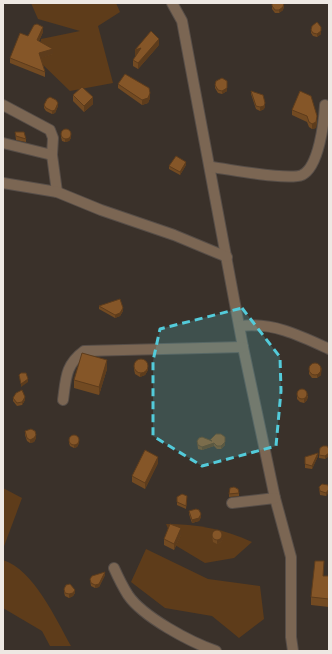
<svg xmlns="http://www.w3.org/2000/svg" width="332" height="654" font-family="Cabin,sans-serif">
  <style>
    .green { fill: #5e3c1a }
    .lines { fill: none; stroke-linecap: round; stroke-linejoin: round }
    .minor-casing { stroke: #574e48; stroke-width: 12 }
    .minor { stroke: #7b6653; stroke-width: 10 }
    .wall { fill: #724a22 }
    .shaded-wall { fill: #5d3c1c }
    .building { fill: #855628; stroke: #5d3c1c }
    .marked { fill: #53cbda; fill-opacity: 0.2; stroke: #53cbda; stroke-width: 3; stroke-dasharray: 8 5; stroke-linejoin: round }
  </style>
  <rect width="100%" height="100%" fill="#3a312a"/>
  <g class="green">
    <polygon points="31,3 116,3 120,12 98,26 113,83 70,91 40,62 41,39 80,31 38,19"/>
    <polygon points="3,488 22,498 3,549"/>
    <path d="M166,524C197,524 224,529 252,542L234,558L205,563L175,545Z"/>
    <polygon points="146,549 208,579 260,586 264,619 239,638 212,616 165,608 131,582"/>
    <path d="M3,560C33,569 56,619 71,646H50L42,631L3,608Z"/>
  </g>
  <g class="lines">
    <g class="minor-casing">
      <g id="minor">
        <polyline points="172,3 182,21 243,347 275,498 291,557 291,637 293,651"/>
        <polyline points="3,105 50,130 53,138 52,155 57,192"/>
        <polyline points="3,143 52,155"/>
        <path d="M211,167C229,169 288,181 302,175C319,167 324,122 325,105"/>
        <polyline points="3,183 57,192 101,210 174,235 227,257"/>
        <path d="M241,326C273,322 301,336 329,349"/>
        <path d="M63,400C66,379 65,365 84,351L243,347"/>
        <polyline points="232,503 275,498"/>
        <path d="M114,568C118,577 123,587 128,595C143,617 190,642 216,651"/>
      </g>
    </g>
    <use href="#minor" class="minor"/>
  </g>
  <g class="wall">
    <polygon points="272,6 284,6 283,10 279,13 275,13 272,9"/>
    <polygon points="311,30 321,30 321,34 317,37 313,36 311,33"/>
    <polygon points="43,32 39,41 53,54 41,58 45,72 45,77 10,63 10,58 28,36"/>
    <polygon points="159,45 138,69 133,66 133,60 136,56 135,56"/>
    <polygon points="118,84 150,98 148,103 142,105 118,88"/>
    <polygon points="215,85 227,91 222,94 218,93 215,88"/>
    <polygon points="251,91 265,106 264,109 260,111 256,109 251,94"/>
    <polygon points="300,91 317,121 316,128 312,129 309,127 307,122 292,115 292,110"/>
    <polygon points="73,95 93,104 84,112 73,101"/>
    <polygon points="44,105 58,106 55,113 52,114 46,111 44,108"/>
    <polygon points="15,132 26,139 26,142 16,140"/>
    <polygon points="61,134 71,138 69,141 65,142 62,141 61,137"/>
    <polygon points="186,165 180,175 169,169 169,166"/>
    <polygon points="99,306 123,311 120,316 115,318 99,309"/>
    <polygon points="134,366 148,370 145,375 140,377 135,374 134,369"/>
    <polygon points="107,369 99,395 74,388 74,380"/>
    <polygon points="309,370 321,375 317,378 312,378 309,374"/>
    <polygon points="297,396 308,396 307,400 304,403 300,402 297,399"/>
    <polygon points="13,398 25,400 22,405 17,406 13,401"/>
    <polygon points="25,431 36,438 34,442 30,443 27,441 25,435"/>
    <polygon points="69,440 79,443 77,447 74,448 70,446 69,443"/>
    <polygon points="197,441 210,441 225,445 221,449 217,449 214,446 202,450 198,449"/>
    <polygon points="329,449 329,456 325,459 319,458 319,455"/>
    <polygon points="318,456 312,469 305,468 305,457"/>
    <polygon points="158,463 145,489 132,482 132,476"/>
    <polygon points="319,487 329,492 326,496 320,495"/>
    <polygon points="239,493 239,496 229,497 229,494"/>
    <polygon points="187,499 186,509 177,505 177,502"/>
    <polygon points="189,511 201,517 199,521 192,523 189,514"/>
    <polygon points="181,535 174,550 164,545 164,539"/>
    <polygon points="212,535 223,539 221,542 217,544 213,542"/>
    <polygon points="105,575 99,587 95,588 91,586 90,579"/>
    <polygon points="324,576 329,576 329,607 311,605 311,597"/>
    <polygon points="64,589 75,593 73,596 69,598 65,596 64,592"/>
  </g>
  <g class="shaded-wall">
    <polygon points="284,3 283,10 279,13 279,10"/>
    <polygon points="43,27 43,32 37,45 37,40"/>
    <polygon points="321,27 321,34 317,37 317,34"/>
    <polygon points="159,39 159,45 138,69 138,63"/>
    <polygon points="141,48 141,54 135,56 135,50"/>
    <polygon points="53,49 53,54 39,59 39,53"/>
    <polygon points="227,88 227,91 222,94 222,91"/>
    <polygon points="150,93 150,98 148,103 142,105 142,100"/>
    <polygon points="93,97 93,104 84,112 84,106"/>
    <polygon points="58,103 58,106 55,113 52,114 52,111"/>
    <polygon points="265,103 265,106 264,109 260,111 260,107"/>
    <polygon points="317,116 316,128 312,129 312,124"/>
    <polygon points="71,135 71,138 69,141 65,142 65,139"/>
    <polygon points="186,162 186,165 180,175 180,172"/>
    <polygon points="123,308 123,311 120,316 115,318 115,315"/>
    <polygon points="107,360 107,369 99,395 99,387"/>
    <polygon points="148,367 148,370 145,375 140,377 140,374"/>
    <polygon points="322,367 321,375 317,378 317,375"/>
    <polygon points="28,379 28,382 21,387 21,384"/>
    <polygon points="308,393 307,400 304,403 304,399"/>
    <polygon points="25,397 25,400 22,405 22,402"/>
    <polygon points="36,435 36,438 34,442 30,443 30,440"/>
    <polygon points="79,440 79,443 77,447 74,448 74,445"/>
    <polygon points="225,442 225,445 221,449 221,446"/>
    <polygon points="214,443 214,446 202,450 202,447"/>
    <polygon points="329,450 329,456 325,459 325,456"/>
    <polygon points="318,453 318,456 312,469 312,466"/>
    <polygon points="158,457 158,463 145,489 145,483"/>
    <polygon points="329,489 329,492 326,496 326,493"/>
    <polygon points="201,514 201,517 199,521 192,523 192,520"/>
    <polygon points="181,528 181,535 174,550 174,544"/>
    <polygon points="223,536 223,539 221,542 217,544 217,540"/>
    <polygon points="105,572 105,575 99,587 95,588 95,585"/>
    <polygon points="75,590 75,593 73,596 69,598 69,594"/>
  </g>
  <g class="building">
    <polygon points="272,3 284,3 283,7 279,10 275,10 272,6"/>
    <polygon points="317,22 321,27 321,31 317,34 313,33 311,30 312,26"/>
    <polygon points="37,24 43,27 37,40 53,49 39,53 45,72 10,58 20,33 28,36 34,25"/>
    <polygon points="151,31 159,39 138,63 133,60 141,48 135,50"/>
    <polygon points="125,74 149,88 150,93 148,98 142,100 118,84"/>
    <polygon points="222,78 227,81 227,88 222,91 218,90 215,85 216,81"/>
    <polygon points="82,87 93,97 84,106 73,95"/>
    <polygon points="251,91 263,95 265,103 264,106 260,107 256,106"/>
    <polygon points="300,91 311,96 317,116 316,122 312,124 309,122 307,116 292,110"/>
    <polygon points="50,97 56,100 58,103 55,110 52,111 46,108 44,105 47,99"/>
    <circle cx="66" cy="134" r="5"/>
    <polygon points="15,132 24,132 26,139 16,136"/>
    <polygon points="176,156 186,162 180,172 169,166"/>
    <polygon points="120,299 123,308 120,313 115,315 99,306"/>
    <polygon points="82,353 107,360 99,387 74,380"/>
    <circle cx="141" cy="366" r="7"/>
    <circle cx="315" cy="369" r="6"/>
    <polygon points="21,373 26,373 28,379 21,384 19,375"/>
    <circle cx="302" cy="394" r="5"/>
    <polygon points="22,390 25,397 22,402 17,403 13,398 16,393"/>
    <polygon points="31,429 35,431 36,435 34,438 30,440 27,438 25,431"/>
    <polygon points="216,434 221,434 225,437 225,442 221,446 217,446 214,443 202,447 198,445 197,441 199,438 202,437 212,441 210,440"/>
    <circle cx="74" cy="440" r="5"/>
    <polygon points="323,446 327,446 329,449 329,453 325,456 319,455 320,448"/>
    <polygon points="145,450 158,457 145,483 132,476"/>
    <polygon points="318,453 312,466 305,464 305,457"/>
    <polygon points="322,484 328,485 329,489 326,493 320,491 319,487"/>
    <polygon points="234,487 238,489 239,493 229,494 230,488"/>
    <polygon points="182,494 187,496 186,506 177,502 177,497"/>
    <polygon points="196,509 199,510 201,514 199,518 192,520 189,511"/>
    <polygon points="170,524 181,528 174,544 164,539"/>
    <circle cx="217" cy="535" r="5"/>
    <polygon points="315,561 324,561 323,576 329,576 329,599 311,597"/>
    <polygon points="105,572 99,584 95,585 91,583 90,579 92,576"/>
    <polygon points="70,584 75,590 73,593 69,594 65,593 64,589 66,585"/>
  </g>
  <path class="marked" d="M242,308L280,357L281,391L276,446L202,466L153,436V361L160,329Z"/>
  <rect width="332" height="654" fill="none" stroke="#eee8e3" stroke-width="8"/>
</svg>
